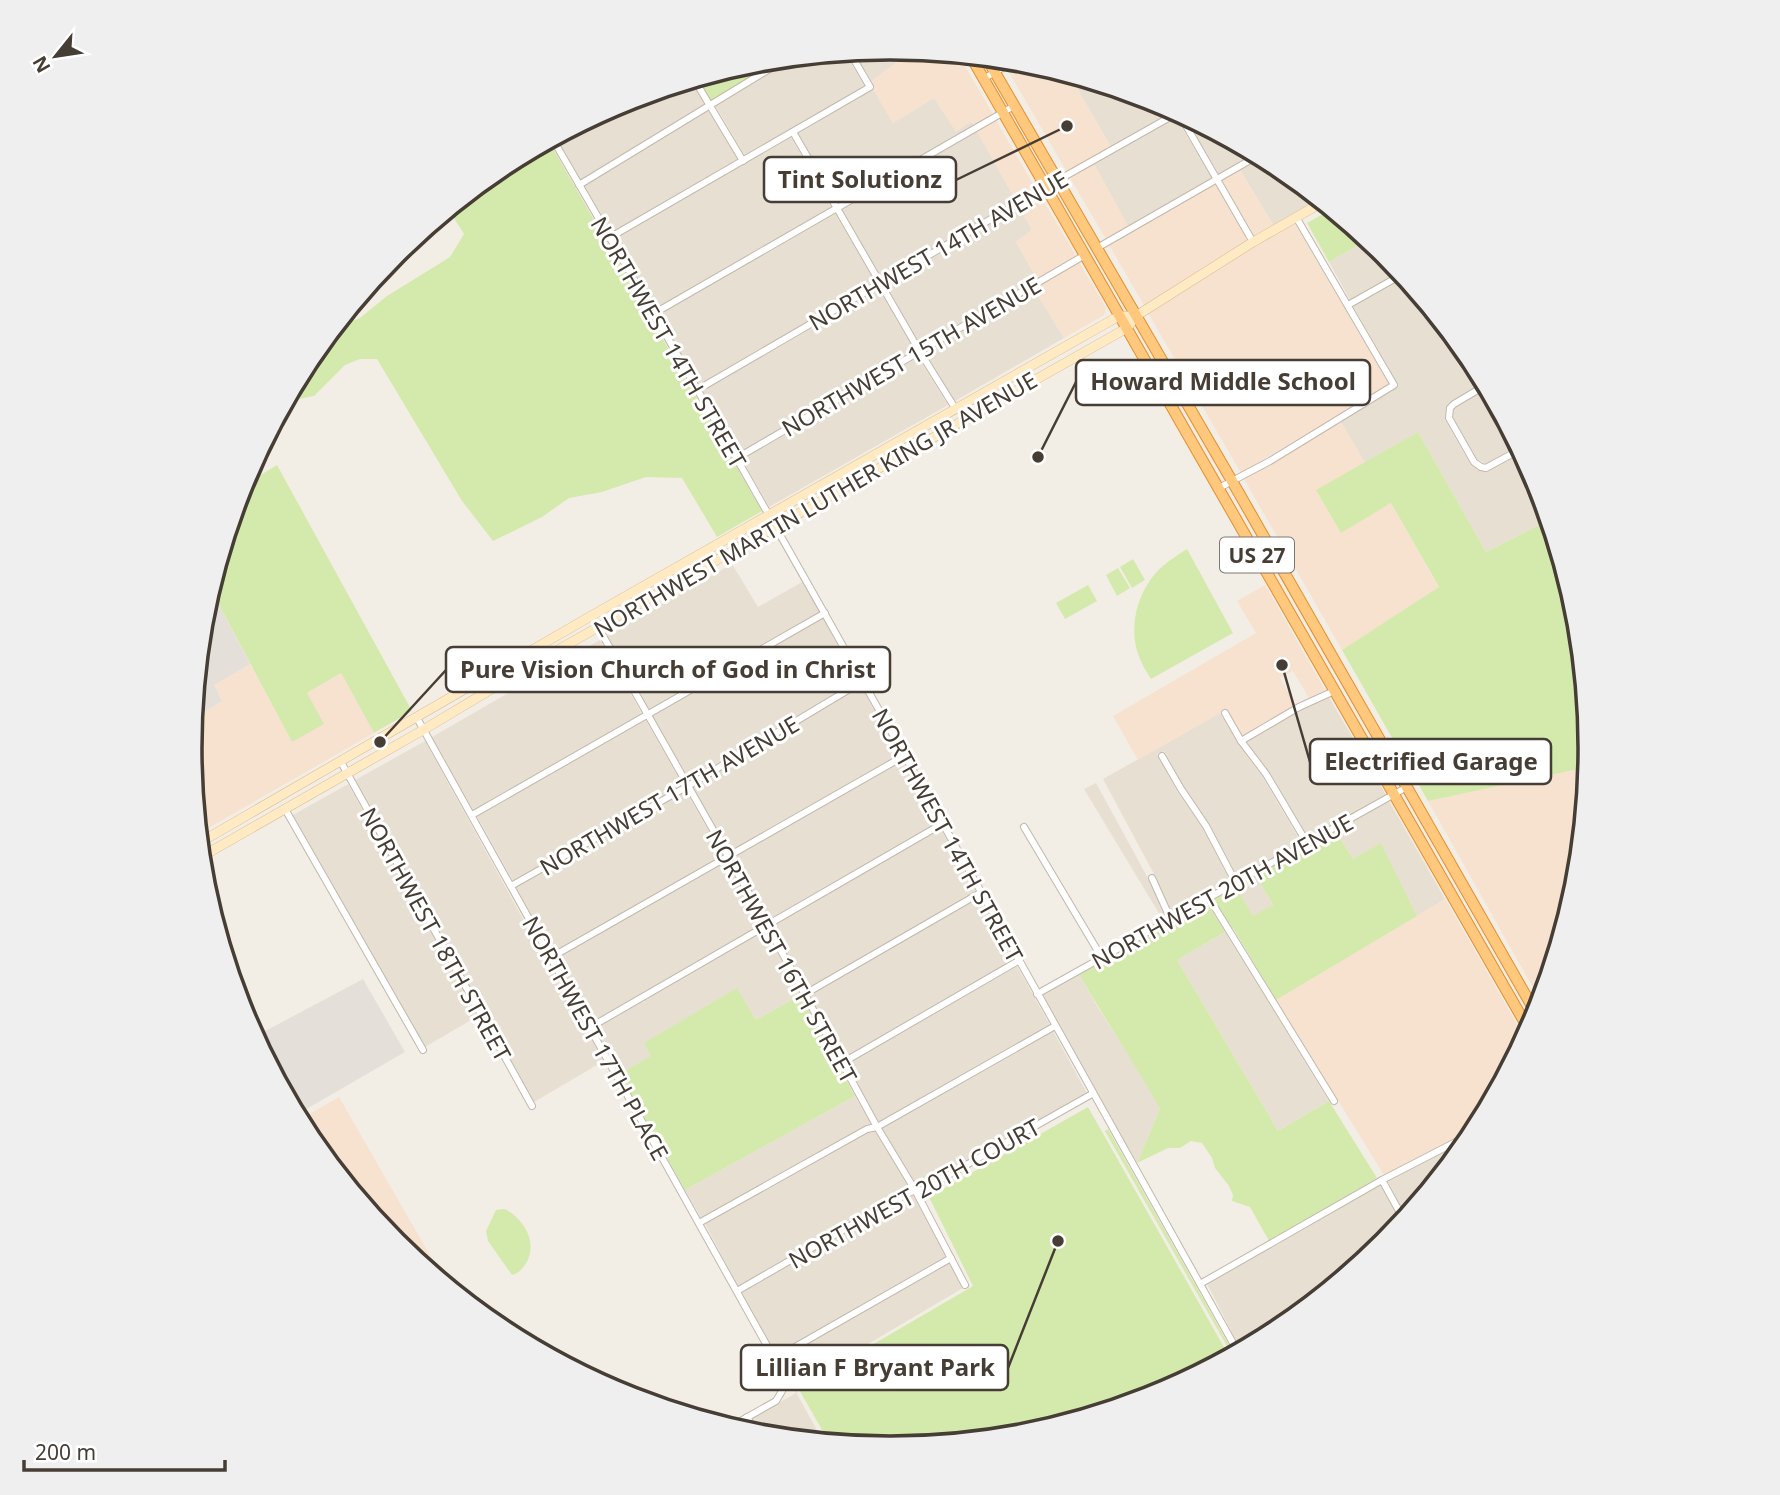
<svg xmlns="http://www.w3.org/2000/svg" width="1780" height="1495" font-family="'Noto Sans',sans-serif">
  <style>
    .residential { fill: #e8dfd3 }
    .commercial { fill: #f6e2cf }
    .industrial { fill: #e5dfda }
    .green { fill: #d4eaac }
    .lines { fill: none; stroke-linecap: round; stroke-linejoin: round }
    .minor-casing { stroke: #c2b7ab; stroke-width: 8 }
    .secondary-casing { stroke: #d6bd93; stroke-width: 10 }
    .trunk-casing { stroke: #e38e2f; stroke-width: 12 }
    .minor { stroke: #fff; stroke-width: 6 }
    .secondary { stroke: #ffeac4; stroke-width: 9 }
    .trunk { stroke: #ffc87c; stroke-width: 10 }
    .labels { text-anchor: middle; dominant-baseline: central; stroke-width: 6; stroke-linejoin: round; paint-order: stroke }
    .shield { fill: #fff; stroke: #7e7772; stroke-width: 2 }
    .shield-label { font-size: 21px; font-weight: bold; fill: #463d35 }
    .street-label { font-size: 23px; fill: #463d35; stroke: #fff }
    .rim { fill: none; stroke: #463d35; stroke-width: 3.5 }
    .leader { fill: none; stroke: #463d35; stroke-width: 2.5 }
    .callout-dot { fill: #463d35; stroke: #fff; stroke-width: 2.5 }
    .callout { fill: #fff; stroke: #463d35; stroke-width: 2.5 }
    .callout-label { font-size: 24px; text-anchor: middle; font-weight: bold; fill: #463d35 }
  </style>
  <rect width="100%" height="100%" fill="#f3eee5"/>
  <g class="residential">
    <polygon points="890,47 914,50 871,81 853,51"/>
    <polygon points="844,52 865,86 745,156 715,105 797,56"/>
    <polygon points="1068,73 1158,101 1170,107 1173,112 1111,147"/>
    <polygon points="690,80 705,104 581,180 555,136 622,100"/>
    <polygon points="873,89 893,123 934,98 956,131 971,121 974,125 838,203 798,133"/>
    <polygon points="708,110 738,160 611,233 584,186"/>
    <polygon points="1183,114 1256,153 1219,174"/>
    <polygon points="1176,118 1212,178 1128,226 1094,164"/>
    <polygon points="977,131 1016,201 882,279 842,209"/>
    <polygon points="791,137 831,207 655,309 615,239"/>
    <polygon points="1263,157 1279,165 1320,199 1274,226 1240,170"/>
    <polygon points="1019,207 1032,230 1016,242 1037,279 921,347 886,285"/>
    <polygon points="835,213 876,283 699,385 658,315"/>
    <polygon points="1369,239 1385,253 1400,271 1350,300 1329,262"/>
    <polygon points="1405,276 1472,359 1485,382 1452,401 1446,408 1445,420 1470,464 1480,470 1488,471 1522,452 1537,480 1549,520 1486,552 1418,432 1365,463 1341,422 1399,386 1353,306"/>
    <polygon points="879,289 915,351 738,453 702,391"/>
    <polygon points="1034,289 1064,338 955,401 925,353"/>
    <polygon points="918,357 948,405 769,507 742,459"/>
    <polygon points="1488,388 1519,446 1486,464 1477,459 1453,417 1453,409 1456,407"/>
    <polygon points="732,564 758,607 802,582 820,612 649,710 607,636"/>
    <polygon points="823,618 857,680 690,781 652,716"/>
    <polygon points="600,640 642,714 473,810 432,737"/>
    <polygon points="861,686 899,755 730,852 693,787"/>
    <polygon points="1329,697 1386,795 1308,838 1269,772 1246,741 1300,710"/>
    <polygon points="1220,713 1239,745 1262,776 1301,842 1238,878 1209,825 1184,787 1164,751 1157,754 1177,791 1203,828 1231,882 1173,915 1155,876 1103,779"/>
    <polygon points="645,719 683,785 513,881 477,816"/>
    <polygon points="425,741 544,957 604,1061 534,1102 355,780"/>
    <polygon points="903,761 937,823 769,920 733,858"/>
    <polygon points="1096,783 1149,880 1166,918 1163,920 1084,789"/>
    <polygon points="348,784 478,1016 425,1047 293,815"/>
    <polygon points="686,791 723,856 551,953 516,887"/>
    <polygon points="1389,801 1445,899 1417,916 1381,844 1353,859 1336,831"/>
    <polygon points="941,829 975,892 806,989 772,926"/>
    <polygon points="726,862 762,924 591,1023 555,959"/>
    <polygon points="1256,876 1273,905 1253,917 1236,887"/>
    <polygon points="979,898 1013,960 843,1058 809,995"/>
    <polygon points="765,930 800,995 756,1020 737,989 645,1043 652,1056 620,1074 594,1029"/>
    <polygon points="1225,932 1329,1101 1278,1131 1177,960"/>
    <polygon points="1017,966 1050,1025 878,1122 847,1064"/>
    <polygon points="1079,974 1097,1006 1141,1074 1160,1109 1137,1163 1042,995"/>
    <polygon points="1053,1031 1087,1093 922,1187 917,1187 882,1128"/>
    <polygon points="855,1096 871,1124 866,1126 701,1218 685,1190"/>
    <polygon points="875,1131 910,1189 738,1286 705,1224 868,1132"/>
    <polygon points="1472,1137 1447,1167 1427,1178 1431,1186 1406,1217 1388,1181"/>
    <polygon points="1381,1185 1401,1223 1385,1243 1279,1330 1241,1350 1207,1284"/>
    <polygon points="913,1195 946,1256 776,1354 742,1292"/>
    <polygon points="949,1263 963,1288 797,1386 797,1394 823,1441 762,1435 752,1418 796,1393 779,1360"/>
  </g>
  <g class="commercial">
    <polygon points="914,50 958,54 993,114 974,125 971,121 956,132 934,98 893,123 873,89 875,88 871,81"/>
    <polygon points="1022,60 1068,73 1111,147 1067,172 1007,69"/>
    <polygon points="996,120 1036,189 1016,201 977,131"/>
    <polygon points="1094,164 1128,226 1106,239 1070,178"/>
    <polygon points="1240,170 1274,226 1255,237 1222,180"/>
    <polygon points="1215,184 1248,241 1145,307 1109,245"/>
    <polygon points="1040,195 1076,256 1037,279 1016,242 1032,230 1019,207"/>
    <polygon points="1294,222 1389,384 1241,473 1148,313 1255,245"/>
    <polygon points="1079,262 1106,308 1104,315 1064,338 1034,289"/>
    <polygon points="1341,422 1365,463 1317,491 1341,532 1391,503 1439,588 1342,650 1244,479"/>
    <polygon points="1265,585 1325,690 1309,698 1293,671 1280,678 1296,705 1242,736 1226,708 1220,712 1220,713 1138,760 1113,716 1256,633 1237,601"/>
    <polygon points="250,664 292,742 307,693 341,673 374,733 198,834 190,747 193,719 222,701 213,685"/>
    <polygon points="1588,767 1577,885 1541,1002 1428,801"/>
    <polygon points="1445,899 1525,1038 1478,1126 1384,1175 1276,1000"/>
    <polygon points="339,1097 447,1285 395,1242 308,1136 299,1120"/>
  </g>
  <g class="industrial">
    <polygon points="210,588 250,664 214,685 222,701 193,719 203,611"/>
    <polygon points="363,979 405,1052 296,1115 254,1037"/>
  </g>
  <g class="green">
    <polygon points="756,60 763,73 710,105 694,79"/>
    <polygon points="548,140 762,511 717,537 682,478 646,477 602,492 569,498 542,517 493,541 462,501 377,359 360,359 345,365 314,396 284,402 308,358 333,328 360,318 387,296 450,257 464,234 448,209 501,165"/>
    <polygon points="1332,209 1369,239 1329,262 1307,223"/>
    <polygon points="1418,432 1486,552 1549,520 1577,611 1590,748 1588,767 1428,801 1342,650 1439,587 1391,503 1341,533 1316,490"/>
    <polygon points="277,465 412,711 374,733 341,673 307,693 324,724 292,742 210,588 241,487"/>
    <path d="M1187,549L1233,633L1151,679C1146,671 1141,663 1138,654C1128,623 1139,586 1164,565C1171,559 1179,554 1187,549Z"/>
    <polygon points="1133,559 1145,580 1132,588 1120,567"/>
    <polygon points="1118,568 1130,588 1117,596 1106,575"/>
    <polygon points="1088,585 1097,601 1065,619 1056,603"/>
    <polygon points="1336,831 1353,859 1381,843 1417,916 1276,1000 1233,928 1232,928 1214,899 1236,887 1253,916 1273,905 1256,876"/>
    <path d="M1207,903L1225,932L1177,960L1278,1131L1329,1101L1377,1178L1269,1241L1250,1207L1232,1201L1233,1195L1229,1186L1215,1168L1212,1158L1202,1143L1191,1141L1180,1148H1168L1137,1163L1160,1109C1135,1063 1105,1020 1079,974Z"/>
    <polygon points="737,988 756,1020 800,995 855,1096 685,1190 620,1074 651,1056 644,1043"/>
    <polygon points="1088,1107 1229,1356 1158,1395 1026,1434 890,1448 829,1442 798,1388 973,1286 929,1197"/>
    <polygon points="1108,1129 1234,1354 1232,1355 1105,1131"/>
    <path d="M505,1209C525,1220 539,1244 525,1265C521,1270 519,1273 512,1275L488,1241L486,1231L496,1210Z"/>
  </g>
  <g class="lines">
    <g class="minor-casing">
      <g id="minor">
        <polyline points="694,79 743,161"/>
        <polyline points="983,79 1016,60"/>
        <polyline points="1177,110 1253,242"/>
        <polyline points="793,132 920,352 955,408"/>
        <path d="M552,138C786,539 1011,946 1238,1352"/>
        <polyline points="579,185 789,57"/>
        <polyline points="609,238 870,87 849,51"/>
        <polyline points="1097,248 1259,155"/>
        <polyline points="1348,305 1403,274"/>
        <polyline points="653,314 1014,106"/>
        <polyline points="1486,385 1454,404 1450,408 1449,418 1474,462 1481,467 1486,468 1521,449"/>
        <polyline points="697,390 1046,187 1179,112"/>
        <polyline points="737,458 1085,255"/>
        <polyline points="1219,488 1270,461 1394,385 1296,217"/>
        <polyline points="598,627 767,925 877,1127 915,1190 965,1285"/>
        <polyline points="1225,713 1241,741 1266,774 1307,843"/>
        <polyline points="417,718 785,1378 782,1391 776,1401 730,1427"/>
        <polyline points="1241,741 1299,707 1334,691"/>
        <polyline points="1162,756 1181,789 1206,826 1236,883"/>
        <polyline points="341,762 532,1106"/>
        <polyline points="285,809 423,1050"/>
        <polyline points="472,815 825,613"/>
        <polyline points="1024,827 1102,958"/>
        <polyline points="1152,878 1171,920"/>
        <polyline points="511,886 688,786 863,681"/>
        <polyline points="1209,898 1334,1101"/>
        <polyline points="550,958 904,756"/>
        <polyline points="805,994 980,893"/>
        <polyline points="1037,994 1407,787"/>
        <polyline points="589,1028 942,824"/>
        <polyline points="842,1063 1018,961"/>
        <polyline points="1382,1180 1404,1220"/>
        <polyline points="699,1223 867,1129 877,1127 1055,1026"/>
        <polyline points="1200,1284 1382,1180 1475,1132"/>
        <polyline points="737,1291 895,1200 915,1190 922,1190 1092,1094"/>
        <polyline points="774,1359 951,1258"/>
        <polyline points="747,1417 757,1435"/>
      </g>
    </g>
    <g class="secondary-casing">
      <g id="secondary">
        <polyline points="199,843 591,616 1119,316 1136,316"/>
        <polyline points="201,857 423,730 540,660 1127,328 1136,316 1253,242 1323,202"/>
      </g>
    </g>
    <g class="trunk-casing">
      <g id="trunk">
        <polyline points="970,55 1529,1030"/>
        <polyline points="986,57 1232,481 1537,1015"/>
      </g>
    </g>
    <use href="#minor" class="minor"/>
    <use href="#secondary" class="secondary"/>
    <use href="#trunk" class="trunk"/>
  </g>
  <g class="labels">
    <rect class="shield" x="1220" y="537.5" width="74" height="35" rx="5"/>
    <g class="shield-label">
      <text x="1257" y="555">US 27</text>
    </g>
    <g class="street-label">
      <text transform="translate(938 250) rotate(-30)">NORTHWEST 14TH AVENUE</text>
      <text transform="translate(669 342) rotate(60)">NORTHWEST 14TH STREET</text>
      <text transform="translate(911 356) rotate(-30)">NORTHWEST 15TH AVENUE</text>
      <text transform="translate(815 504) rotate(-30)">NORTHWEST MARTIN LUTHER KING JR AVENUE</text>
      <text transform="translate(669 795) rotate(-30)">NORTHWEST 17TH AVENUE</text>
      <text transform="translate(948 835) rotate(61)">NORTHWEST 14TH STREET</text>
      <text transform="translate(1222 891) rotate(-29)">NORTHWEST 20TH AVENUE</text>
      <text transform="translate(436 934) rotate(61)">NORTHWEST 18TH STREET</text>
      <text transform="translate(782 956) rotate(61)">NORTHWEST 16TH STREET</text>
      <text transform="translate(596 1038) rotate(61)">NORTHWEST 17TH PLACE</text>
      <text transform="translate(914 1193) rotate(-29)">NORTHWEST 20TH COURT</text>
    </g>
  </g>
  <path d="M0 0H1780V1495H0ZM202 748a688 688 0 1 1 1376 0a688 688 0 1 1-1376 0Z" fill="#f0efef" fill-rule="evenodd"/>
  <path class="rim" d="M202 748a688 688 0 1 1 1376 0a688 688 0 1 1-1376 0Z"/>
  <path class="leader" d="M1067 126L956 180M1038 457L1076 382M380 742L446 670M1282 665L1310 762M1058 1241L1008 1368"/>
  <g class="callout-dot">
    <circle cx="1067" cy="126" r="7"/>
    <circle cx="1038" cy="457" r="7"/>
    <circle cx="380" cy="742" r="7"/>
    <circle cx="1282" cy="665" r="7"/>
    <circle cx="1058" cy="1241" r="7"/>
  </g>
  <g class="callout">
    <rect x="764" y="157" width="192" height="45" rx="7"/>
    <rect x="1076" y="360" width="294" height="45" rx="7"/>
    <rect x="446" y="647" width="444" height="45" rx="7"/>
    <rect x="1310" y="739" width="241" height="45" rx="7"/>
    <rect x="741" y="1345" width="267" height="45" rx="7"/>
  </g>
  <g class="callout-label">
    <text x="860" y="188">Tint Solutionz</text>
    <text x="1223" y="390">Howard Middle School</text>
    <text x="668" y="678">Pure Vision Church of God in Christ</text>
    <text x="1431" y="770">Electrified Garage</text>
    <text x="875" y="1376">Lillian F Bryant Park</text>
  </g>
  <g transform="translate(56 56) rotate(240)" stroke="#ffffff" stroke-width="5" paint-order="stroke">
  <path d="M0-5L12 26L0 18L-12 26Z" fill="#463d35"/>
  <text y="-10" font-size="19" font-weight="bold" text-anchor="middle" fill="#463d35">N</text>
  </g>
  <path d="M24 1460v10h201v-10" fill="none" stroke="#463d35" stroke-width="3.5"/>
  <text x="35" y="1460" font-size="21" fill="#463d35" stroke="#ffffff" stroke-width="5" paint-order="stroke">200 m</text>
</svg>
